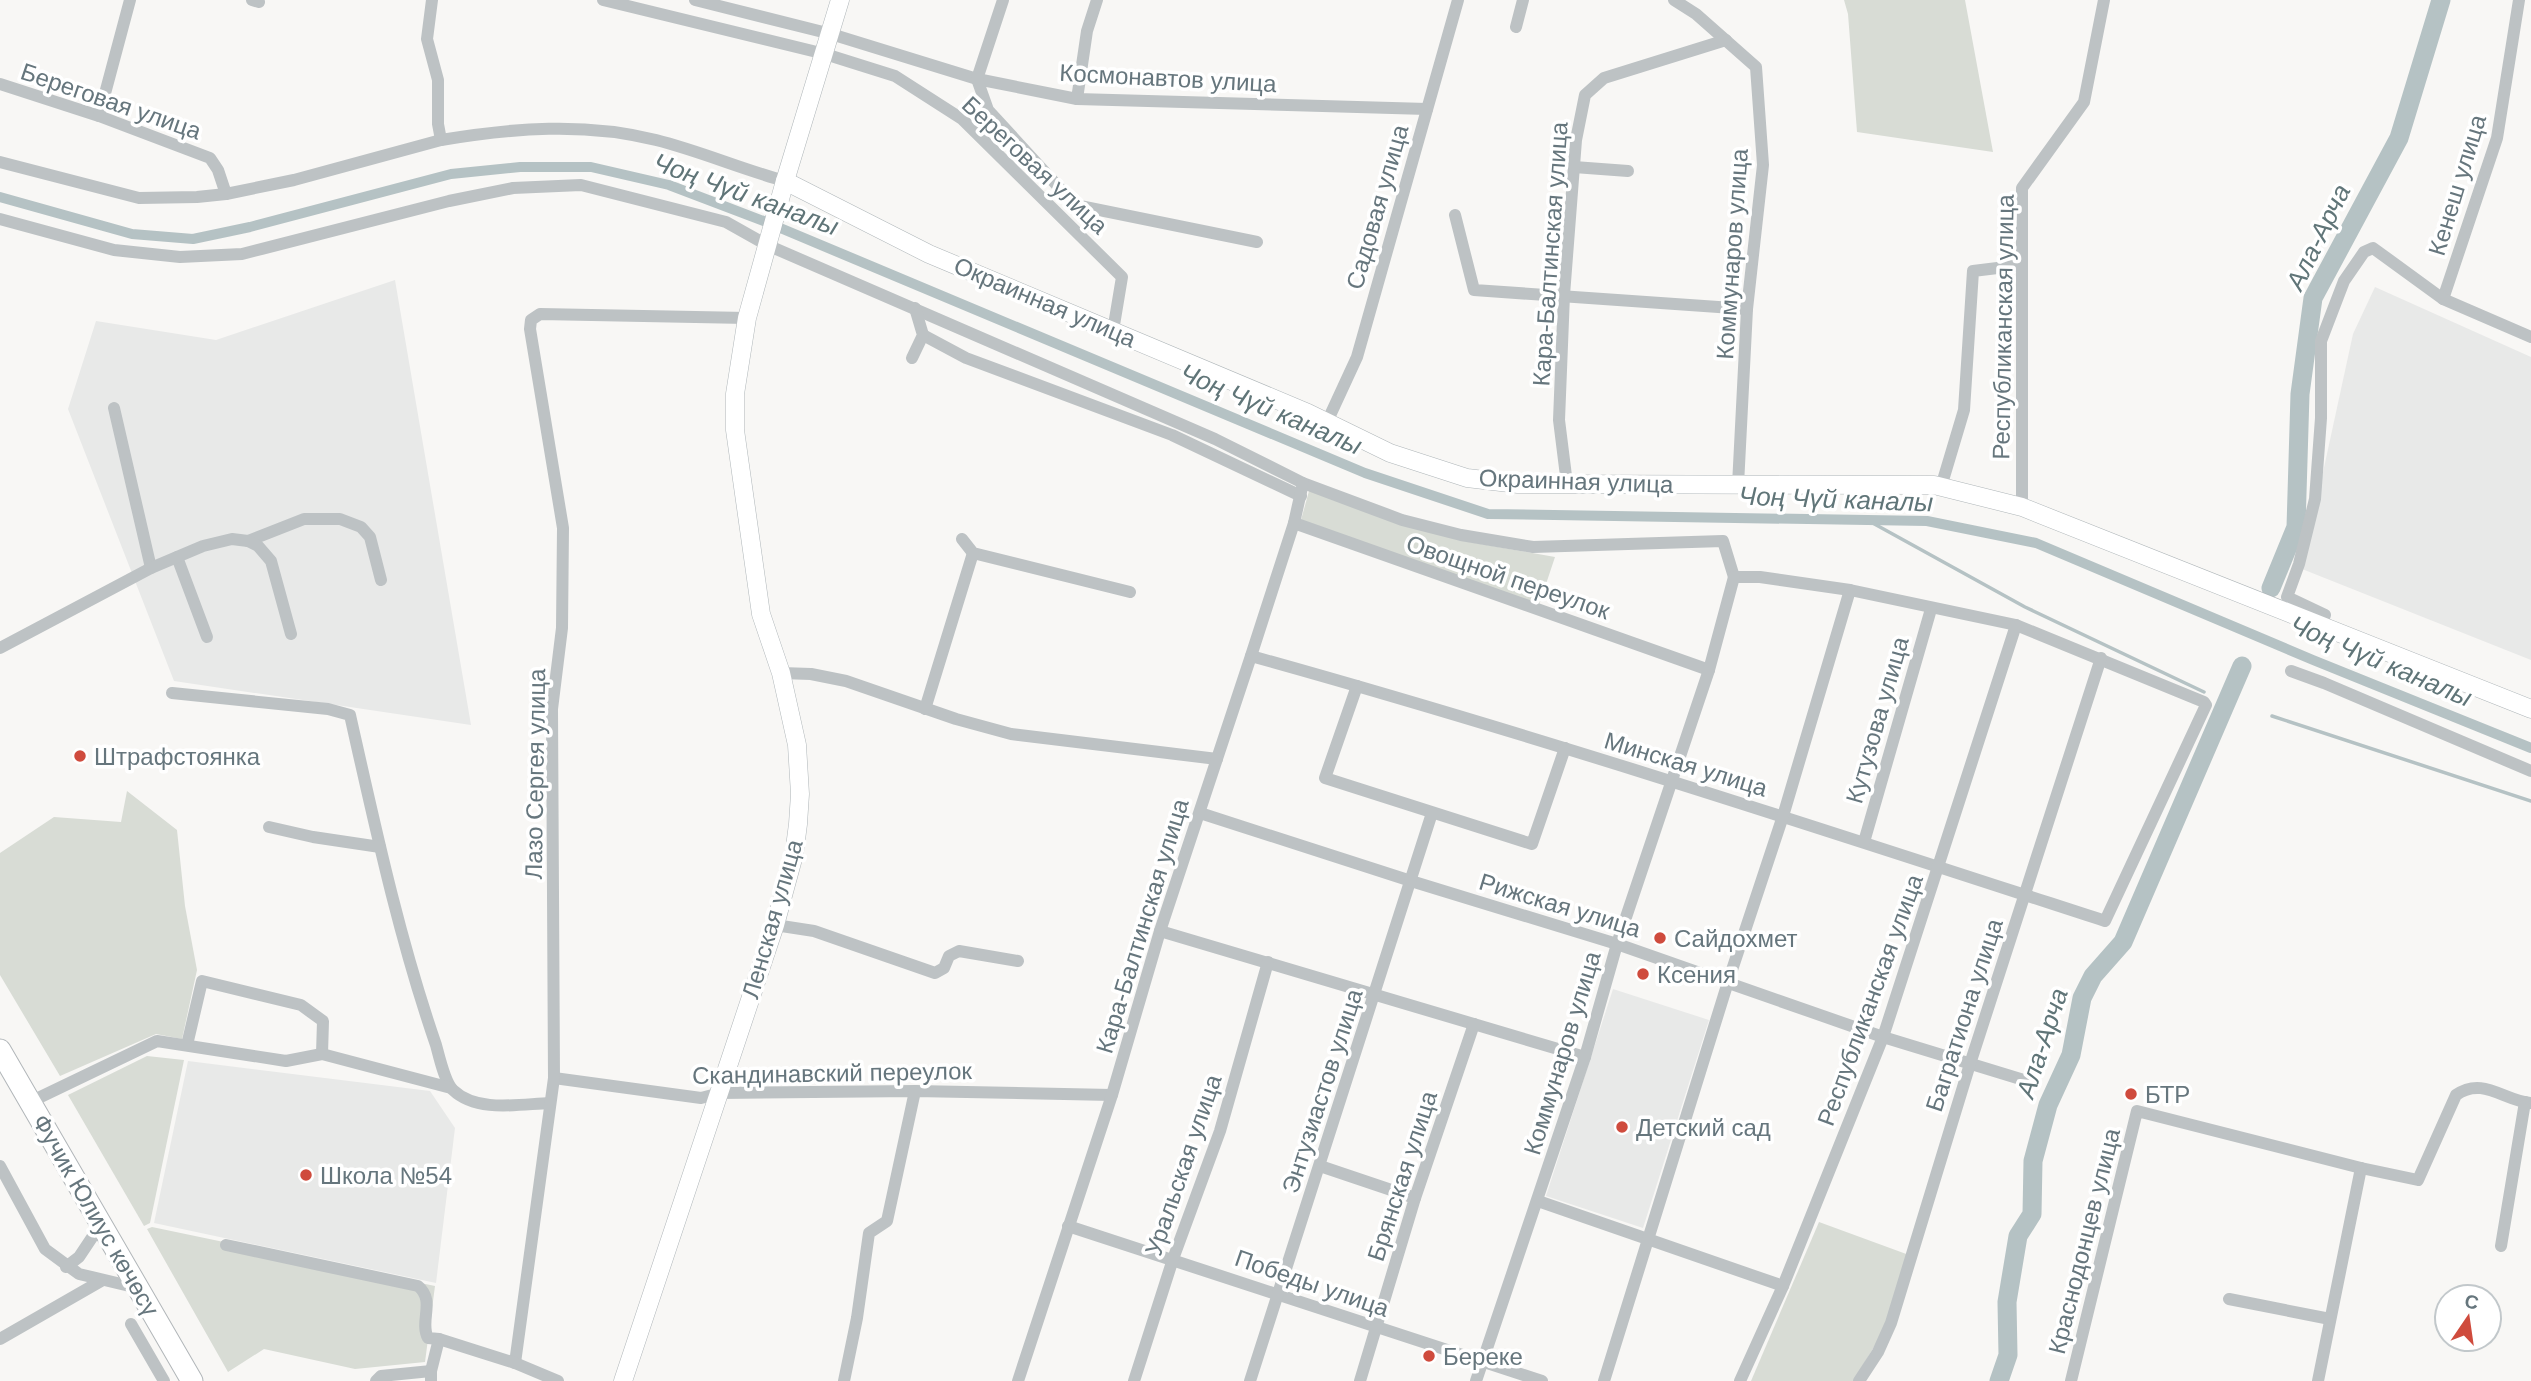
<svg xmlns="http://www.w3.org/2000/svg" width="2531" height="1381" font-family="Helvetica,sans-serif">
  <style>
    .built { fill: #e8e9e8 }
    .green { fill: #d8dcd5 }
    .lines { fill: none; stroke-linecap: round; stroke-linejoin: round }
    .stream { stroke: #b5c2c4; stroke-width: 3.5 }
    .canal { stroke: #b5c2c4; stroke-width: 10 }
    .river { stroke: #b5c2c4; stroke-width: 19 }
    .secondary-casing { stroke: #afb6b9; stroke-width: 19 }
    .primary-casing { stroke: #b1b6b9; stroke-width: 23 }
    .street { stroke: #bdc2c4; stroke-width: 12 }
    .secondary { stroke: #fff; stroke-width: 18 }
    .primary { stroke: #fff; stroke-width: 21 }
    .poi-dot { fill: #cf4b3d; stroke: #fff; stroke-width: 2.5 }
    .labels { text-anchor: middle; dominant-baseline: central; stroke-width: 7; stroke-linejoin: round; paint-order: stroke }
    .street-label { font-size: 24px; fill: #66767d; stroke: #fff }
    .poi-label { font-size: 24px; fill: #66767d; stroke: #fff; text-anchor: start }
    .water-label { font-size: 26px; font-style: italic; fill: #607578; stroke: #fff }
  </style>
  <rect width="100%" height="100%" fill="#f8f7f5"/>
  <g class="built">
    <polygon points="395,280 471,725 174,681 68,409 96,321 216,340"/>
    <polygon points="2375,287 2531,357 2531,660 2302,569 2353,334"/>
    <polygon points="1613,989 1709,1020 1643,1228 1546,1196"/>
    <polygon points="188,1061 430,1091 455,1128 436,1283 154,1223"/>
  </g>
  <g class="green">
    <polygon points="1844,0 1965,0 1993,152 1857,132 1848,14"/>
    <polygon points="1309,491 1464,541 1555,557 1539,605 1301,520"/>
    <polygon points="127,791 177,830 185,906 197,970 182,1039 156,1034 60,1076 0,975 0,853 54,817 121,822"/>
    <polygon points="147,1056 184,1060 150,1223 144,1226 68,1095"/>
    <polygon points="1819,1222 1909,1255 1884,1331 1853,1381 1751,1381"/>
    <polygon points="152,1227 435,1286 425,1362 355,1369 264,1349 228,1372 147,1229"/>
  </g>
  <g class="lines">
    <g class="stream">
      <polyline points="1869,521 2025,607 2204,692"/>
      <polyline points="2272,716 2531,801"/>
    </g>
    <polyline class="canal" points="0,197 132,234 193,239 250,227 451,174 520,167 591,167 669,185 766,222 1365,473 1488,514 1927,521 2036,543 2313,660 2531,748"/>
    <g class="river">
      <polyline points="2271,588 2296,527 2300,394 2313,298 2399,138 2441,0"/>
      <polyline points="1999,1381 2008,1355 2007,1302 2018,1236 2032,1214 2033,1161 2048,1105 2071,1055 2082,998 2093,976 2123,942 2242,666"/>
    </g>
    <g class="secondary-casing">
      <g id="secondary">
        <polyline points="785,181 929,254 1308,413 1390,453 1467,478 1518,484 1934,485 2022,507 2531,709"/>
        <polyline points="623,1381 775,925 794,855 798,824 800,794 797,745 781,673 761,614 735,430 735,394 747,318 785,181 840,0"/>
      </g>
    </g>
    <g class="primary-casing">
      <polyline id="primary" points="0,1050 192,1381"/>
    </g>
    <g class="street">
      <polyline points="252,0 259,2"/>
      <polyline points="603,0 825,54 895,76 962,119 1122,277 1113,331"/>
      <polyline points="695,0 831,34 977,79 1077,99 1427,109"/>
      <polyline points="1003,0 977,79 988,110 1075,205 1257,242"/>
      <polyline points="1674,0 1696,14 1756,67 1763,165 1747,309 1738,485"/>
      <polyline points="1516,27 1523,0"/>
      <polyline points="0,84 99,116 210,158 218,170 226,194"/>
      <polyline points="1077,99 1087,31 1097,0"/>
      <polyline points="99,116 130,0"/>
      <path d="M441,140C513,128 585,122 656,140C700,151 741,169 785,181"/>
      <polyline points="0,162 139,198 197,197 226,194 294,180 441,140 438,124 438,80 427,39 432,0"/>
      <polyline points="1574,167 1628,171"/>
      <polyline points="1455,215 1474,290 1747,309"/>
      <polyline points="0,219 114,250 180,257 242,254 449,201 513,188 581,185 726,222 767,245 1215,439 1303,483 1402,520 1461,535 1533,547 1723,541 1734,577"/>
      <polyline points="2443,299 2497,138 2519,0"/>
      <polyline points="923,335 966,358 1172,435 1301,496"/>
      <polyline points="912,358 923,335 915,308"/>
      <polyline points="114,408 151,568"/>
      <polyline points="1327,422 1357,357 1458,0"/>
      <polyline points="1567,484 1559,420 1564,295 1576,140 1585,95 1604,78 1726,40"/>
      <polyline points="1941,487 1964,410 1973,271 2022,265"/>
      <polyline points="2022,507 2022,188 2084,102 2104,0"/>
      <polyline points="1294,523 1709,670"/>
      <polyline points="962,539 973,553 1130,592"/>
      <polyline points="248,541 304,519 340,519 361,527 370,537 381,580"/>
      <polyline points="177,557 207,637"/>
      <polyline points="2321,625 2325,615 2287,597 2299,564 2315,499 2321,418 2321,341 2344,281 2364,252 2373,248 2443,299 2531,337"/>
      <polyline points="0,648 151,568 203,546 232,539 248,541 258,546 271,561 291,634"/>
      <path d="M1251,656C1539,736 1822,829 2105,921L2206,705L2204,702L2016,625L1850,590L1760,577H1734"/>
      <polyline points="2291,671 2324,683 2531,771"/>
      <polyline points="781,673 811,674 846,681 956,719 1011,734 1217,759"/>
      <polyline points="1357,686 1325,778 1532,844 1565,748"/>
      <path d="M172,693L328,709L350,715C375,826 399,938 436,1045C439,1056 445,1083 453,1090C477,1113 520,1104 550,1103"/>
      <polyline points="925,709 973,553"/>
      <polyline points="1200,813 1411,881 1617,944 1883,1037 2027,1081"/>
      <polyline points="269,827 313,837 380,847"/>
      <polyline points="1864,842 1931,609"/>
      <polyline points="775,925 814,931 935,973 944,968 949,956 959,951 1018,961"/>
      <polyline points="1160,931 1585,1057"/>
      <polyline points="187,1045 202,981 301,1005 323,1021 322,1054"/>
      <polyline points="554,1078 701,1098 720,1093 915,1091 1112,1095"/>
      <polyline points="30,1102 157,1041 286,1061 322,1054 451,1088"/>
      <polyline points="0,1166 45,1249 79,1274 138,1288"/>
      <polyline points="1320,1166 1415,1198"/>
      <polyline points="1538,1201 1783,1286"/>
      <polyline points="1068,1226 1542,1381"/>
      <path d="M226,1245L418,1286C436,1301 419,1321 428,1338L439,1339"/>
      <polyline points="2501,1246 2525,1102"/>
      <polyline points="66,1267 79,1257 101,1224"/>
      <polyline points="2229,1299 2330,1319"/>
      <polyline points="131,1324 164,1381"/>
      <polyline points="0,1339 101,1281"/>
      <polyline points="515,1363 554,1078 552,709 562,628 563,528 530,329 531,320 540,314 747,318"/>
      <polyline points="376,1381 381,1376 431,1371"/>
      <polyline points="431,1381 431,1371 439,1339 515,1363 558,1381"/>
      <polyline points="844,1381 857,1318 869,1233 887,1221 915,1091"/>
      <polyline points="1018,1381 1112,1095 1160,931 1251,656 1294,523 1303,483"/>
      <polyline points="1134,1381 1173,1259 1220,1131 1268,962"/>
      <polyline points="1250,1381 1432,813"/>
      <polyline points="1360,1381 1415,1198 1474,1024"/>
      <polyline points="1476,1381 1585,1057 1617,944 1709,670 1734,577"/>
      <polyline points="1604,1381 1728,982 1783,816 1850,590"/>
      <polyline points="1740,1381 1783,1286 1883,1037 2016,625"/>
      <polyline points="1859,1381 1878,1352 1891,1323 1970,1064 2101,658"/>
      <path d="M2071,1381L2137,1111L2361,1168L2418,1180L2456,1095C2483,1076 2504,1101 2531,1103"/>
      <polyline points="2318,1381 2361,1168"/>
    </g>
    <use href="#secondary" class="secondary"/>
    <use href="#primary" class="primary"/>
  </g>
  <g class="poi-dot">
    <circle cx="80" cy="756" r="7"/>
    <circle cx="1660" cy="938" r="7"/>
    <circle cx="1643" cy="974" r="7"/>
    <circle cx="2131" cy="1094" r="7"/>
    <circle cx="1622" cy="1127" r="7"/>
    <circle cx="306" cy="1175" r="7"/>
    <circle cx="1429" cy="1356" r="7"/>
  </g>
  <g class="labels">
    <g class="street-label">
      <text transform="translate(1168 78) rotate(3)">Космонавтов улица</text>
      <text transform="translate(111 101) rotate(19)">Береговая улица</text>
      <text transform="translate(1035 165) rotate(43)">Береговая улица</text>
      <text transform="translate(2457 185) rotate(-73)">Кенеш улица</text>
      <text transform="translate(1377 207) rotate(-74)">Садовая улица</text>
      <text transform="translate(1550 254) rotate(-86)">Кара-Балтинская улица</text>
      <text transform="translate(1732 254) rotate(-86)">Коммунаров улица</text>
      <text transform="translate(1045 302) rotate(23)">Окраинная улица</text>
      <text transform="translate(2003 327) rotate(-89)">Республиканская улица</text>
      <text transform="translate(1576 481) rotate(2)">Окраинная улица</text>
      <text transform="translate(1508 577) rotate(19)">Овощной переулок</text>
      <text transform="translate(1877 720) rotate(-74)">Кутузова улица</text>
      <text transform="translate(1686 764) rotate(17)">Минская улица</text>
      <text transform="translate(535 774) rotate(-89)">Лазо Сергея улица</text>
      <text transform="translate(1560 905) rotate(17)">Рижская улица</text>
      <text transform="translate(772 919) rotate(-74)">Ленская улица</text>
      <text transform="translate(1142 926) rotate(-73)">Кара-Балтинская улица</text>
      <text transform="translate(1870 1000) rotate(-70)">Республиканская улица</text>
      <text transform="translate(1964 1015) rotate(-72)">Багратиона улица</text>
      <text transform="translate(1562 1053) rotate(-73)">Коммунаров улица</text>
      <text transform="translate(832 1073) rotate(-1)">Скандинавский переулок</text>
      <text transform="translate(1322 1091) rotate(-72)">Энтузиастов улица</text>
      <text transform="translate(1183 1165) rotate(-71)">Уральская улица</text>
      <text transform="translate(1402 1176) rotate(-72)">Брянская улица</text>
      <text transform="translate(96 1215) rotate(60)">Фучик Юлиус көчөсү</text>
      <text transform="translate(2084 1241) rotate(-76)">Краснодонцев улица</text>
      <text transform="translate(1312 1283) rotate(19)">Победы улица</text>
    </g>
    <g class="poi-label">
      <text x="94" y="756">Штрафстоянка</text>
      <text x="1674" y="938">Сайдохмет</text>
      <text x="1657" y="974">Ксения</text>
      <text x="2145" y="1094">БТР</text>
      <text x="1636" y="1127">Детский сад</text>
      <text x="320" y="1175">Школа №54</text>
      <text x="1443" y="1356">Береке</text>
    </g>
    <g class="water-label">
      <text transform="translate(746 194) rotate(20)">Чоң Чүй каналы</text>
      <text transform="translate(2318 237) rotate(-64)">Ала-Арча</text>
      <text transform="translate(1271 409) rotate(23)">Чоң Чүй каналы</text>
      <text transform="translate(1836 499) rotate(2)">Чоң Чүй каналы</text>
      <text transform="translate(2381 661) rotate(23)">Чоң Чүй каналы</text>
      <text transform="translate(2042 1043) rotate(-72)">Ала-Арча</text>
    </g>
  </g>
  <g transform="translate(2468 1318) rotate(13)"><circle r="33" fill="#ffffff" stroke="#c2c8cb" stroke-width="2"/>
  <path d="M0-5L12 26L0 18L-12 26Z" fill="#cf4b3d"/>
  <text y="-10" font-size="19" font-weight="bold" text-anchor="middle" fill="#66767d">С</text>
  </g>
</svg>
